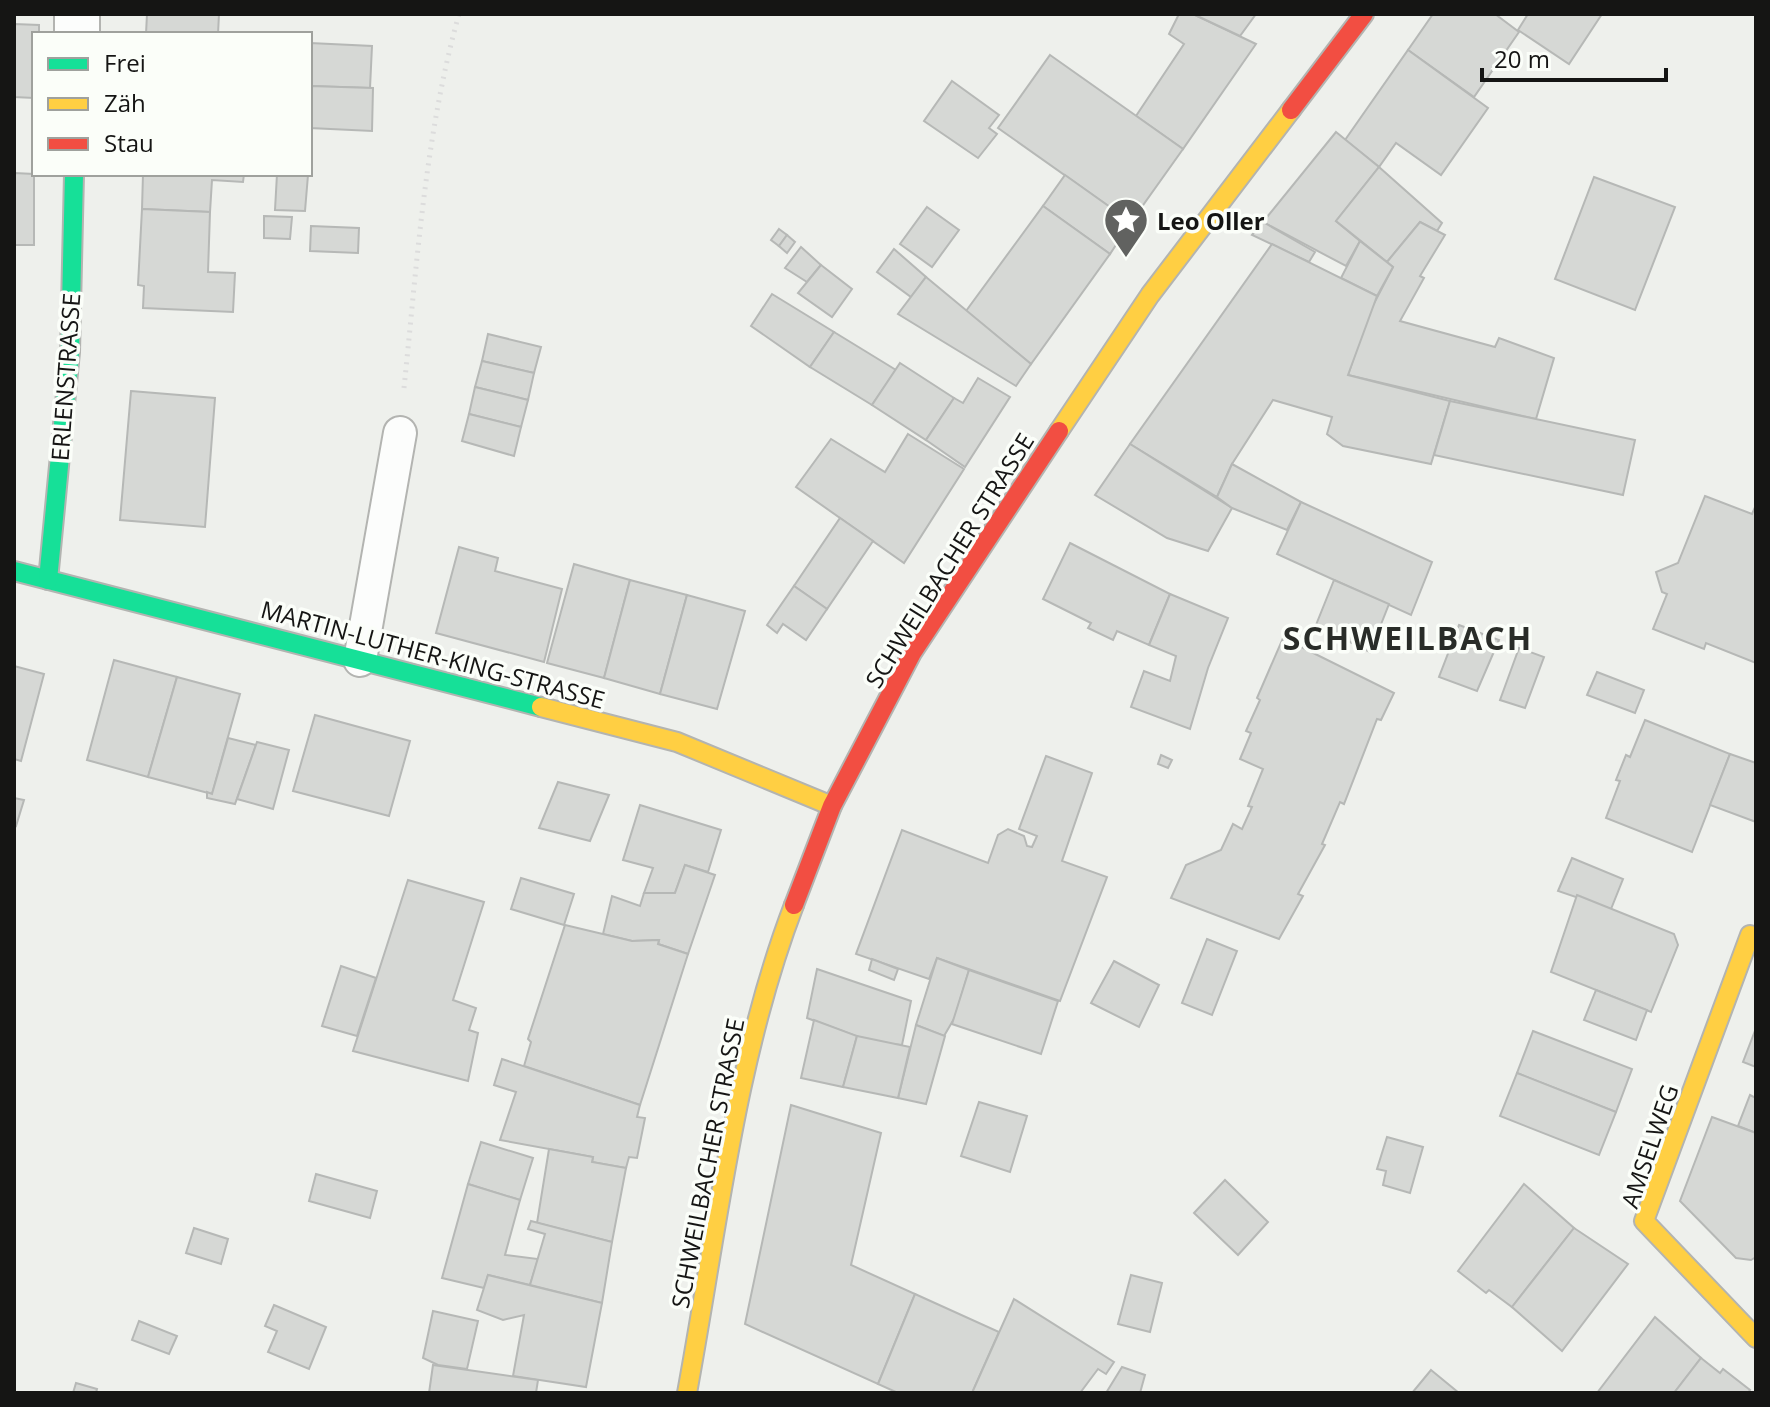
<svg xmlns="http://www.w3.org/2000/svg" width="1770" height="1407" font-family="'Open Sans',sans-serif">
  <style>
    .building { fill: #d6d8d5; stroke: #b6b8b6; stroke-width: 2 }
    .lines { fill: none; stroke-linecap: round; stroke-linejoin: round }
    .lane-casing { stroke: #b3b4b1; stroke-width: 36 }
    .street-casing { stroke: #b3b4b1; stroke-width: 48 }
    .fast-casing { stroke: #b3b4b1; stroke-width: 22 }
    .slow-casing { stroke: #b3b4b1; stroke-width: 22 }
    .jam-casing { stroke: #b3b4b1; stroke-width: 22 }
    .path { stroke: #dcdcdc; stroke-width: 5; stroke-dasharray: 2 6; stroke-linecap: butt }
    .lane { stroke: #fcfdfc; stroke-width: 32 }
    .street { stroke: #fcfdfc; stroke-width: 44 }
    .fast { stroke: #16e098; stroke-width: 18 }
    .slow { stroke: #ffcf43; stroke-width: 18 }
    .jam { stroke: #f24e42; stroke-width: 18 }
    .labels { text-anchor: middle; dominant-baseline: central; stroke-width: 7; stroke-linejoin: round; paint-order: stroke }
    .poi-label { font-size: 24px; font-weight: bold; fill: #151514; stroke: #fbfef9; text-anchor: start }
    .street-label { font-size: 24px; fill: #151514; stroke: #fbfef9 }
    .district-label { font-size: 32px; font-weight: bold; letter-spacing: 2px; fill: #292c28; stroke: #fbfef9 }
  </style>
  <rect width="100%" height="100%" fill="#eef0ec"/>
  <g class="building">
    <polygon points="147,14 219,14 218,34 146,34"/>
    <polygon points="1179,14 1193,14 1256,44 1183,149 1136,116 1184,44 1169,34"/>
    <polygon points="1193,14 1256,14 1240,36"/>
    <polygon points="1433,14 1495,14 1519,32 1474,97 1408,50"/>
    <polygon points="1528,14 1602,14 1569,64 1518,30"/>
    <polygon points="14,24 39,25 39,34 34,34 34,98 14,97"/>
    <polygon points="310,43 372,46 370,88 310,86"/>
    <polygon points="1408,50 1488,108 1441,175 1396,143 1379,167 1345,140"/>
    <polygon points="1050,55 1183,149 1131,222 998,128"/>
    <polygon points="952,81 999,115 989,128 997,134 978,158 924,121"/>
    <polygon points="310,86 373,88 372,131 310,128"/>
    <polygon points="1336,132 1379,167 1336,221 1360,241 1346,266 1263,222"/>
    <polygon points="1379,167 1442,223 1437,231 1420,222 1387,262 1336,221"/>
    <polygon points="14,173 34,174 34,245 14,245"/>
    <polygon points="143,174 244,174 243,182 212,180 210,212 142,209"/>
    <polygon points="277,174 308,175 305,211 275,210"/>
    <polygon points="1065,175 1131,222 1110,254 1043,206"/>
    <polygon points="1594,177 1675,207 1635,310 1555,279"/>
    <polygon points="1043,206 1110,254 1031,364 966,311"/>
    <polygon points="927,207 959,230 932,267 900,244"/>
    <polygon points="142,209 210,212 208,272 235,273 233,312 143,308 144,286 138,285"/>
    <polygon points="264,216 292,217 290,239 264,238"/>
    <polygon points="1263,222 1315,252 1309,262 1252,235"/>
    <polygon points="1420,222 1445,235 1420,276 1424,278 1400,321 1495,347 1499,338 1554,358 1536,419 1348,375 1368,315 1393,267 1387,262"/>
    <polygon points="311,226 359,228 358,253 310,251"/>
    <polygon points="779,229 787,235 779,246 771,240"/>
    <polygon points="787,235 795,242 787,253 779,246"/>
    <polygon points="1360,241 1393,267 1377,296 1341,278"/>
    <polygon points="1272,244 1377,296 1348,375 1450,401 1431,464 1343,446 1327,434 1332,417 1273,400 1232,464 1217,497 1130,444"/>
    <polygon points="801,247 821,265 807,282 785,268"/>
    <polygon points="894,249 926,277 911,297 877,272"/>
    <polygon points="821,265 852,289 832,317 798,293"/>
    <polygon points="926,277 1031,364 1016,386 898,314"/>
    <polygon points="772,294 834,332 810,367 751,326"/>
    <polygon points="834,332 896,370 872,405 810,367"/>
    <polygon points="488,334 541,347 534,373 482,361"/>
    <polygon points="482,361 534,373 528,400 475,387"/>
    <polygon points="900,363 954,398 926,440 872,405"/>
    <polygon points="978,378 1010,397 965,467 926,440 954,398 963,403"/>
    <polygon points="475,387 528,400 521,427 469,414"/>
    <polygon points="131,391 215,398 205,527 120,520"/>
    <polygon points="1450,401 1635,440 1623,495 1434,455"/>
    <polygon points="469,414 521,427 514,456 462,441"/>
    <polygon points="908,434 964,469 904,563 796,487 831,439 885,472"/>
    <polygon points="1130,444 1232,508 1208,551 1167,538 1095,495"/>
    <polygon points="1232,464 1301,502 1287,530 1232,508 1217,497"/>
    <polygon points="1705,496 1752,514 1756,505 1756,663 1706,643 1704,649 1653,629 1667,594 1662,592 1656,572 1678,563"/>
    <polygon points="1301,502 1432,562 1411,615 1277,554"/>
    <polygon points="840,518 873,541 827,609 794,586"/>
    <polygon points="1070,543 1170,594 1149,645 1117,631 1113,640 1088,628 1091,623 1043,599"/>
    <polygon points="459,547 498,558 495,571 562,589 544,662 436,633"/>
    <polygon points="574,564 630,580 604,678 547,663"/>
    <polygon points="630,580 687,595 660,694 604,678"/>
    <polygon points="1334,580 1389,604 1370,652 1316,625"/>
    <polygon points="794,586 827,609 806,640 783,624 777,633 767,625"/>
    <polygon points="1170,594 1228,618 1208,668 1190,729 1131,707 1144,671 1170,681 1176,656 1149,645"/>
    <polygon points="687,595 745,611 717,709 660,694"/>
    <polygon points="1459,625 1499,640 1477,691 1439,677"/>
    <polygon points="1283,638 1394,693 1381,720 1377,719 1344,804 1340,802 1322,844 1325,845 1298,894 1303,896 1279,939 1171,898 1186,865 1221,850 1233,824 1242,829 1252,807 1248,806 1263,769 1240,759 1251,733 1246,731 1260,700 1257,698"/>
    <polygon points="1519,648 1544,657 1525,708 1500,700"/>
    <polygon points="114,660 177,677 148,777 87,760"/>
    <polygon points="14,666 44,674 21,761 14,759"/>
    <polygon points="1597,672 1644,690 1635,713 1587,695"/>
    <polygon points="177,677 240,694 212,794 148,777"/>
    <polygon points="315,715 410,741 389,816 293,791"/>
    <polygon points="1645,720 1730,754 1692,852 1606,818 1620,781 1616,780 1626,755 1630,757"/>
    <polygon points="228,738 256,745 235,804 207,798 207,792 212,794"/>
    <polygon points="257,742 289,750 273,809 237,799"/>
    <polygon points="1730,754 1756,763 1756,822 1710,805"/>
    <polygon points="1161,755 1172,760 1168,768 1158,764"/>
    <polygon points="1046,756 1092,773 1062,861 1107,877 1060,1001 937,958 929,979 856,954 902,830 988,863 998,835 1008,829 1024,836 1027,846 1032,847 1037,836 1019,829"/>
    <polygon points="558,782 609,795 590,841 539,828"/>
    <polygon points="14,798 24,800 16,826 14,825"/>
    <polygon points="640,805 721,830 708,872 685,865 675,893 644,893 653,868 623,860"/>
    <polygon points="1572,858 1623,879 1611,909 1558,891"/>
    <polygon points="685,865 715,875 688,954 658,944 659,940 632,941 603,934 612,896 640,906 644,893 675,893"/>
    <polygon points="521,878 574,894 564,925 511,909"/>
    <polygon points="408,880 484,902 453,1000 476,1008 469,1030 478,1033 468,1081 353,1051"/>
    <polygon points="1577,895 1674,934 1678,945 1651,1012 1551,972"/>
    <polygon points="565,925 632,941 659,940 658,944 688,954 640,1105 524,1066 531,1042 528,1039"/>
    <polygon points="1207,939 1237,951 1212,1015 1182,1003"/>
    <polygon points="937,958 969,970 955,1017 944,1036 916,1025"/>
    <polygon points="872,959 898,969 894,980 869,970"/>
    <polygon points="1114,961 1159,985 1139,1027 1091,1003"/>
    <polygon points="341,966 376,978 357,1036 322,1026"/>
    <polygon points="817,969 911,1001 902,1045 872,1042 807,1018"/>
    <polygon points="969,970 1058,1001 1041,1054 952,1024"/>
    <polygon points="1596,990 1647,1010 1636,1040 1584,1020"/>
    <polygon points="814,1020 857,1036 843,1087 801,1078"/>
    <polygon points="916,1025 945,1036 926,1104 898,1098"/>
    <polygon points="1756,1028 1756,1067 1743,1062"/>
    <polygon points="1533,1031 1632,1069 1616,1112 1517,1073"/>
    <polygon points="857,1036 910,1047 898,1098 843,1087"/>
    <polygon points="502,1059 640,1105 637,1117 645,1118 637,1158 629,1157 626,1168 592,1162 593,1157 500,1140 516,1092 494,1085"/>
    <polygon points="1517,1073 1616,1112 1599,1155 1500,1116"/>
    <polygon points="1750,1095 1756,1098 1756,1133 1738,1126"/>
    <polygon points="979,1102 1027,1116 1010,1172 961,1156"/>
    <polygon points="791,1105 881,1133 851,1265 915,1294 878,1384 745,1324"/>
    <polygon points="1712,1117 1756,1133 1756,1257 1751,1260 1736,1258 1680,1201"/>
    <polygon points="1387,1137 1423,1147 1410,1193 1383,1185 1386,1171 1377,1169"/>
    <polygon points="481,1142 533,1158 520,1200 468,1184"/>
    <polygon points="549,1149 593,1157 592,1162 626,1168 612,1242 537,1223"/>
    <polygon points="316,1174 377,1191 370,1218 309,1201"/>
    <polygon points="1225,1180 1268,1222 1238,1255 1194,1213"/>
    <polygon points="468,1184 520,1200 505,1255 538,1259 530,1285 488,1275 484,1288 442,1278"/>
    <polygon points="1524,1184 1574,1228 1512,1307 1489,1290 1486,1293 1458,1271"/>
    <polygon points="531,1221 612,1242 602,1303 530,1285 545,1234 528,1229"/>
    <polygon points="194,1228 228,1239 221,1264 186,1253"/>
    <polygon points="1574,1228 1628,1264 1562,1351 1512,1307"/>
    <polygon points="488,1275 602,1303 586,1387 513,1376 524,1315 503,1320 477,1310"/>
    <polygon points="1131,1275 1162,1283 1150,1332 1118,1324"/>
    <polygon points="915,1294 999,1332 972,1393 898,1393 878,1384"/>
    <polygon points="1014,1299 1114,1362 1106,1374 1098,1369 1080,1393 972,1393"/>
    <polygon points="274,1305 326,1327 309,1369 268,1352 277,1331 265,1326"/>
    <polygon points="433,1311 478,1321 467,1369 438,1365 423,1358"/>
    <polygon points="1655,1317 1701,1358 1674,1393 1597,1393"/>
    <polygon points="139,1321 177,1336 169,1354 132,1340"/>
    <polygon points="1701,1358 1720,1373 1723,1369 1750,1390 1748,1393 1674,1393"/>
    <polygon points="433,1365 538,1380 536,1393 429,1393"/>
    <polygon points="1122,1367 1145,1375 1140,1393 1106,1393"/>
    <polygon points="1431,1370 1459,1393 1412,1393"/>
    <polygon points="76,1383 97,1389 96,1393 73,1393"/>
  </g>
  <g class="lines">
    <g class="lane-casing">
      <polyline id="lane" points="360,660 400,433"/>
    </g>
    <g class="street-casing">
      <polyline id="street" points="77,34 77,14"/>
    </g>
    <g class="fast-casing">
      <g id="fast">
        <polyline points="14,571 541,707"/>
        <polyline points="48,580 70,352 74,174"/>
      </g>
    </g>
    <g class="slow-casing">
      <g id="slow">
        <polyline points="1059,431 1150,295 1291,110"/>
        <polyline points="541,707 677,742 832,806"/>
        <polyline points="1750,935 1644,1221 1756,1338"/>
        <path d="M687,1393C717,1231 735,1059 794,905"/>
      </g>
    </g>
    <g class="jam-casing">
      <g id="jam">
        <polyline points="1291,110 1364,14"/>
        <polyline points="794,905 832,806 912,653 1059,431"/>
      </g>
    </g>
    <path class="path" d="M404,388C417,264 425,135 459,14"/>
    <use href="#lane" class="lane"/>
    <use href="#street" class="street"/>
    <use href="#fast" class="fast"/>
    <use href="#slow" class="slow"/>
    <use href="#jam" class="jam"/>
  </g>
  <defs>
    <g id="sight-pin" transform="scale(2.3)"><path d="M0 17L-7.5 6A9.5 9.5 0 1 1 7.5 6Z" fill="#616260" stroke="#fbfef9"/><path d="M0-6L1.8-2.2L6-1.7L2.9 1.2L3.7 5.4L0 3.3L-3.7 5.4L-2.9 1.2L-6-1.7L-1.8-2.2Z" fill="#fff"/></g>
  </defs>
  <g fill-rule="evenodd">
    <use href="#sight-pin" x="1126" y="220"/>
  </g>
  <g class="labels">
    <g class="poi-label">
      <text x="1157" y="220">Leo Oller</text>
    </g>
    <g class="street-label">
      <text transform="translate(65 377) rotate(-86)">ERLENSTRASSE</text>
      <text transform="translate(949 560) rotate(-58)">SCHWEILBACHER STRASSE</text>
      <text transform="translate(433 654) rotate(15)">MARTIN-LUTHER-KING-STRASSE</text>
      <text transform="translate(1649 1146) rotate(-71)">AMSELWEG</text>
      <text transform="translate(707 1163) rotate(-79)">SCHWEILBACHER STRASSE</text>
    </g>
    <g class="district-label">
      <text x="1408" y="637">SCHWEILBACH</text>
    </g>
  </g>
  <rect width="1770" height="1407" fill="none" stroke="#151514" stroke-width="32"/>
  <rect x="32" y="32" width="280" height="144" fill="#fbfef9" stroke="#9fa19d" stroke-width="2"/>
  <rect x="48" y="58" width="40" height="12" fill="#16e098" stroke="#9fa19d" stroke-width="2"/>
  <text x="104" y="72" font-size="24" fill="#151514">Frei</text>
  <rect x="48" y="98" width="40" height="12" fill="#ffcf43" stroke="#9fa19d" stroke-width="2"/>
  <text x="104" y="112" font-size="24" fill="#151514">Zäh</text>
  <rect x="48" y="138" width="40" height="12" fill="#f24e42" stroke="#9fa19d" stroke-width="2"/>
  <text x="104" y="152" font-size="24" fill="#151514">Stau</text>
  <path d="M1482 68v12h184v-12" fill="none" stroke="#151514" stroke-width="4"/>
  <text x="1494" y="68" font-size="24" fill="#151514" stroke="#fbfef9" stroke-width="6" paint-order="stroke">20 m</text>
</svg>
